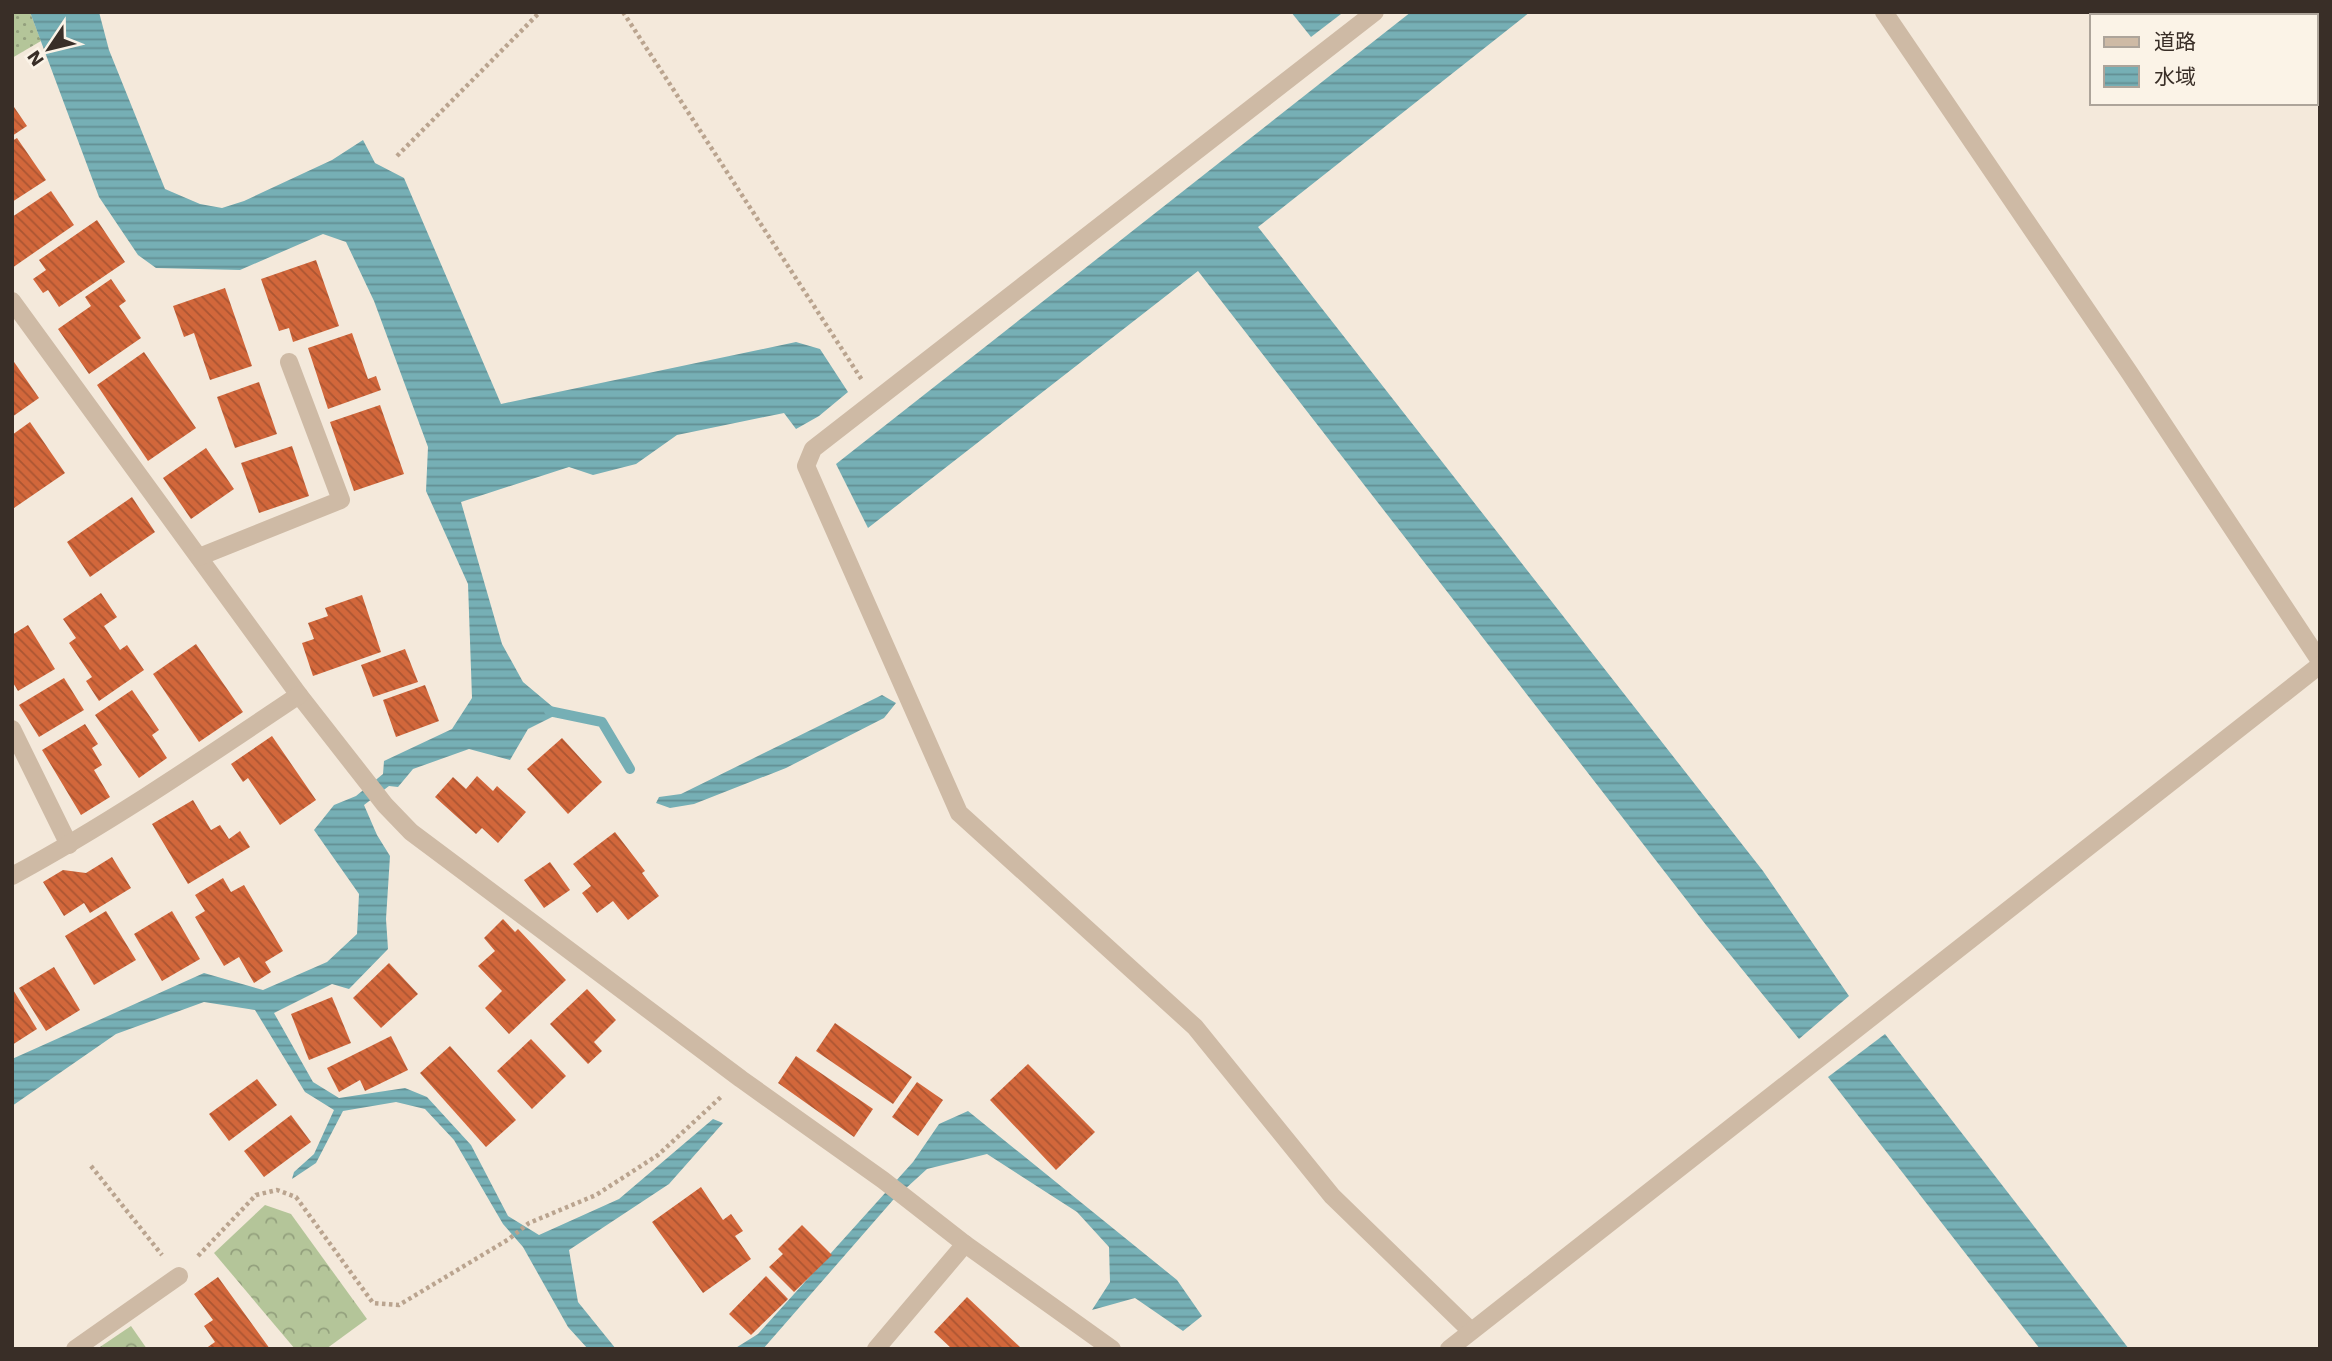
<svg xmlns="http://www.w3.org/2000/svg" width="2332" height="1361" font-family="'Work Sans','Noto Sans JP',sans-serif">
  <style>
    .grass { fill: url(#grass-dots) }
    .forest { fill: url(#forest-crowns) }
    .water { fill: url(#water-rules) }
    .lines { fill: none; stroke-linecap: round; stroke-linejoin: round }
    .stream { stroke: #76afb5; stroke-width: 10 }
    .building { fill: url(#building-back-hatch) }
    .path { stroke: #baa48f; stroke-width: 4.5; stroke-dasharray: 3.5 3.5; stroke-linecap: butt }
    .minor { stroke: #cebaa5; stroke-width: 18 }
  </style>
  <defs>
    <pattern id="grass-dots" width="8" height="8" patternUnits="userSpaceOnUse" patternTransform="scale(1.75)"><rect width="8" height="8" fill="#b4c599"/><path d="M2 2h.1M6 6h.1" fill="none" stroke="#93a07d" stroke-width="1.8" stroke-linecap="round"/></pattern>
    <pattern id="forest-crowns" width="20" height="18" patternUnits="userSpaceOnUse" patternTransform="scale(1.75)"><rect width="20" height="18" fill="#b4c599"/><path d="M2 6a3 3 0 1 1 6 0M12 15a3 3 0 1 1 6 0" fill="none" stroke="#93a07d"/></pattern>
    <pattern id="water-rules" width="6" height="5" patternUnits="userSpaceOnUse" patternTransform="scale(1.75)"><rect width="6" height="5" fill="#76afb5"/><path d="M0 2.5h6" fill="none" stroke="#628f93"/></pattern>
    <pattern id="building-back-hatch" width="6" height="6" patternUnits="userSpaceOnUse" patternTransform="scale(1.75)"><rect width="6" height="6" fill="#d2673b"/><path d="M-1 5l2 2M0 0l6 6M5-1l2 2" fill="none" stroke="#ab5532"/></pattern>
  </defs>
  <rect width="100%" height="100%" fill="#f4e9db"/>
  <polygon class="grass" points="12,12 30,12 41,41 12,58"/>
  <g class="forest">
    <polygon points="265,1205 291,1214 367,1319 326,1349 295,1349 214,1253"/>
    <polygon points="131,1326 147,1349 97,1349"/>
  </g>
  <g class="water">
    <polygon points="30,12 99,12 109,50 165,189 200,204 222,208 244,201 332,160 363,140 375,163 404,178 501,404 796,342 820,349 848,392 819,416 796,429 784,413 677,435 636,464 593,475 569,467 461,502 502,644 523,682 560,713 528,729 510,760 469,749 413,769 398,787 389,786 364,805 377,835 390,856 386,919 388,949 349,989 332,984 274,1013 313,1082 339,1098 405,1088 427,1097 471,1145 508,1216 539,1235 619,1199 713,1119 723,1123 669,1184 569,1250 578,1302 616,1349 588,1349 568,1327 523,1247 503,1224 454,1140 425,1109 396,1102 343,1111 316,1163 292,1179 294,1172 314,1154 334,1110 305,1092 255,1010 204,1002 116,1034 12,1106 12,1059 204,973 263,990 327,962 357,934 359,894 314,830 334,805 356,796 383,774 384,761 452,729 472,698 468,584 426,491 428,447 374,301 346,242 323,234 240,270 156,268 138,255 99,197"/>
    <polygon points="1291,12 1340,12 1341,14 1311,37"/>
    <polygon points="1411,12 1530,12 1258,227 1763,871 1849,996 1799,1039 1706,925 1198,271 868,528 836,464"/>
    <polygon points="882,695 896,703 884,718 786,768 694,804 670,808 656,803 659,797 681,794"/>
    <polygon points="1885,1034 2129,1349 2040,1349 1828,1077"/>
    <polygon points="968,1111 1177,1280 1202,1316 1183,1331 1135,1298 1092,1310 1110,1282 1109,1247 1077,1212 987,1154 927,1169 893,1200 763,1349 734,1349 758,1334 913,1162 939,1124"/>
  </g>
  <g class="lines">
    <polyline class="stream" points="549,711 602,722 630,769"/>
  </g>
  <g class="building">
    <polygon points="12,104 27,126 12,136"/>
    <polygon points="17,138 46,180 12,202 12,141"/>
    <polygon points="51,191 74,225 12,268 12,217"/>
    <polygon points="97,220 125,262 59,307 48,290 43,293 33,279 46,270 39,260"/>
    <polygon points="316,260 339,326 293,342 289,328 279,331 261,279"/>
    <polygon points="111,279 126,301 119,306 141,338 89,374 58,329 91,306 85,297"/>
    <polygon points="225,288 252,366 210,380 194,333 184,337 173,306"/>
    <polygon points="352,333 368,379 376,376 381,390 328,409 308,348"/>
    <polygon points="144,352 196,428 148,461 97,385"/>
    <polygon points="12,359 39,398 12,417"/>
    <polygon points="259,382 277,434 235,448 217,397"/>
    <polygon points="380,405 404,474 354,491 330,422"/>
    <polygon points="30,422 65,473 14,508 12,505 12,435"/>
    <polygon points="292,446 309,496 259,513 241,463"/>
    <polygon points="206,448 234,489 191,519 163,478"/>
    <polygon points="132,497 155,532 90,577 67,542"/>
    <polygon points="101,593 117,617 104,626 120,650 127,645 144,670 99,701 86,681 92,677 69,643 76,638 63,619"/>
    <polygon points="362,595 381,652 313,676 302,643 314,639 308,623 328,616 325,608"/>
    <polygon points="28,625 55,669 18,691 12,681 12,635"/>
    <polygon points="196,644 243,712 199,742 153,674"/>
    <polygon points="405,649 418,682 373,697 361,665"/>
    <polygon points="64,678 84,710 39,737 19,705"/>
    <polygon points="425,685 439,721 396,737 383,700"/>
    <polygon points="132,690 159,730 152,735 167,758 139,778 95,715"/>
    <polygon points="85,724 98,744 92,748 102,765 94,770 110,797 81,815 42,750"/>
    <polygon points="272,736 316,800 280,825 248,778 243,782 231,764"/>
    <polygon points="562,738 602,782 568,814 527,769"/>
    <polygon points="477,776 493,791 497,786 526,812 498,843 482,828 476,834 435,797 453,777 466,789"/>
    <polygon points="193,800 211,830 220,825 229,839 240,831 250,847 188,884 152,824"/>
    <polygon points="615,832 645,871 642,873 659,896 628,920 613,901 597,913 582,893 591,886 573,864"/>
    <polygon points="112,857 131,888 90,913 84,903 64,916 43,882 63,870 86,873"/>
    <polygon points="550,862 570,890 544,908 524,880"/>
    <polygon points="223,878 231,892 244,885 283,951 265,962 271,972 254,983 239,957 224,966 195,917 205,911 195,895"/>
    <polygon points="106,911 136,960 94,985 65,936"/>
    <polygon points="172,911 200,959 162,981 134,934"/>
    <polygon points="503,919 515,932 518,929 566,980 509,1034 485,1008 502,991 478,966 495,951 484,938"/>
    <polygon points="389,963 418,994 381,1028 353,998"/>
    <polygon points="54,967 80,1010 46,1031 19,988"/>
    <polygon points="12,988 37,1029 12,1045"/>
    <polygon points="587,989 616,1020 594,1042 602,1051 588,1064 550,1024"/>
    <polygon points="332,997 351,1043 309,1060 291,1014"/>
    <polygon points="835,1023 912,1077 893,1104 816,1051"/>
    <polygon points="391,1036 408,1070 365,1091 360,1080 339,1092 327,1068"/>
    <polygon points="531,1039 566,1076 532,1109 497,1071"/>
    <polygon points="450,1046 516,1120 486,1147 420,1073"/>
    <polygon points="796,1056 873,1109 854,1137 778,1083"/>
    <polygon points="1028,1064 1095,1132 1056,1170 990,1100"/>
    <polygon points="257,1079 277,1105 229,1141 209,1114"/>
    <polygon points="917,1082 943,1100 918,1136 892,1117"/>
    <polygon points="291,1115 311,1142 264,1177 244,1151"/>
    <polygon points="701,1187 723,1220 731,1214 743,1231 735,1236 751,1259 703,1293 652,1222"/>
    <polygon points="802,1225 832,1255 794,1292 769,1267 783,1254 778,1249"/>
    <polygon points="766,1276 788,1299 751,1335 729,1314"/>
    <polygon points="218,1277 270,1349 205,1349 215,1342 204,1326 213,1320 194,1294"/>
    <polygon points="967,1297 1022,1349 952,1349 934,1332"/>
  </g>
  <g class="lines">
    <g class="path">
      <polyline points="623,12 862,380"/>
      <polyline points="397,156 540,12"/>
      <polyline points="91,1166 162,1255"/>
      <polyline points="198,1256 256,1195 277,1190 296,1197 373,1303 399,1305 509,1239 529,1223 596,1195 658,1155 722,1096"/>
    </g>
    <g class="minor">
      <polyline points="1375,12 813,449 806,466 959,813 1195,1027 1332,1196 1471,1331"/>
      <polyline points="1884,12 2129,372 2320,661"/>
      <polyline points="12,301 299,695 385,805 411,832 741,1079 883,1180 965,1244 1112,1349"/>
      <polyline points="199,557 341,500 289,362"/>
      <polyline points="12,729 69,845"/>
      <path d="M12,876C112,822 205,758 299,695"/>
      <polyline points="75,1349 179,1276"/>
      <polyline points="876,1349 965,1244"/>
      <polyline points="1449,1349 2320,665"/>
    </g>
  </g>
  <rect width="2332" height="1361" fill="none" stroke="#392e27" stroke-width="28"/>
  <rect x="2090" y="14" width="228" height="91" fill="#fbf3e7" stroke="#ada49a" stroke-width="2"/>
  <rect x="2104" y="37" width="35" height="10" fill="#cebaa5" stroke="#ada49a" stroke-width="2"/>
  <text x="2154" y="49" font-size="21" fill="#392e27">道路</text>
  <rect x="2104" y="66" width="35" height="21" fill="url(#water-rules)" stroke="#ada49a" stroke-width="2"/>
  <text x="2154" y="84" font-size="21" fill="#392e27">水域</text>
  <g transform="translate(49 49) rotate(235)" stroke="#fbf3e7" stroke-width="5" paint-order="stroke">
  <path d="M0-5L12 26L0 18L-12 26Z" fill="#392e27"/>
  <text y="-10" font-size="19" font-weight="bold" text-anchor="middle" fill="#392e27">N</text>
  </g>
</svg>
